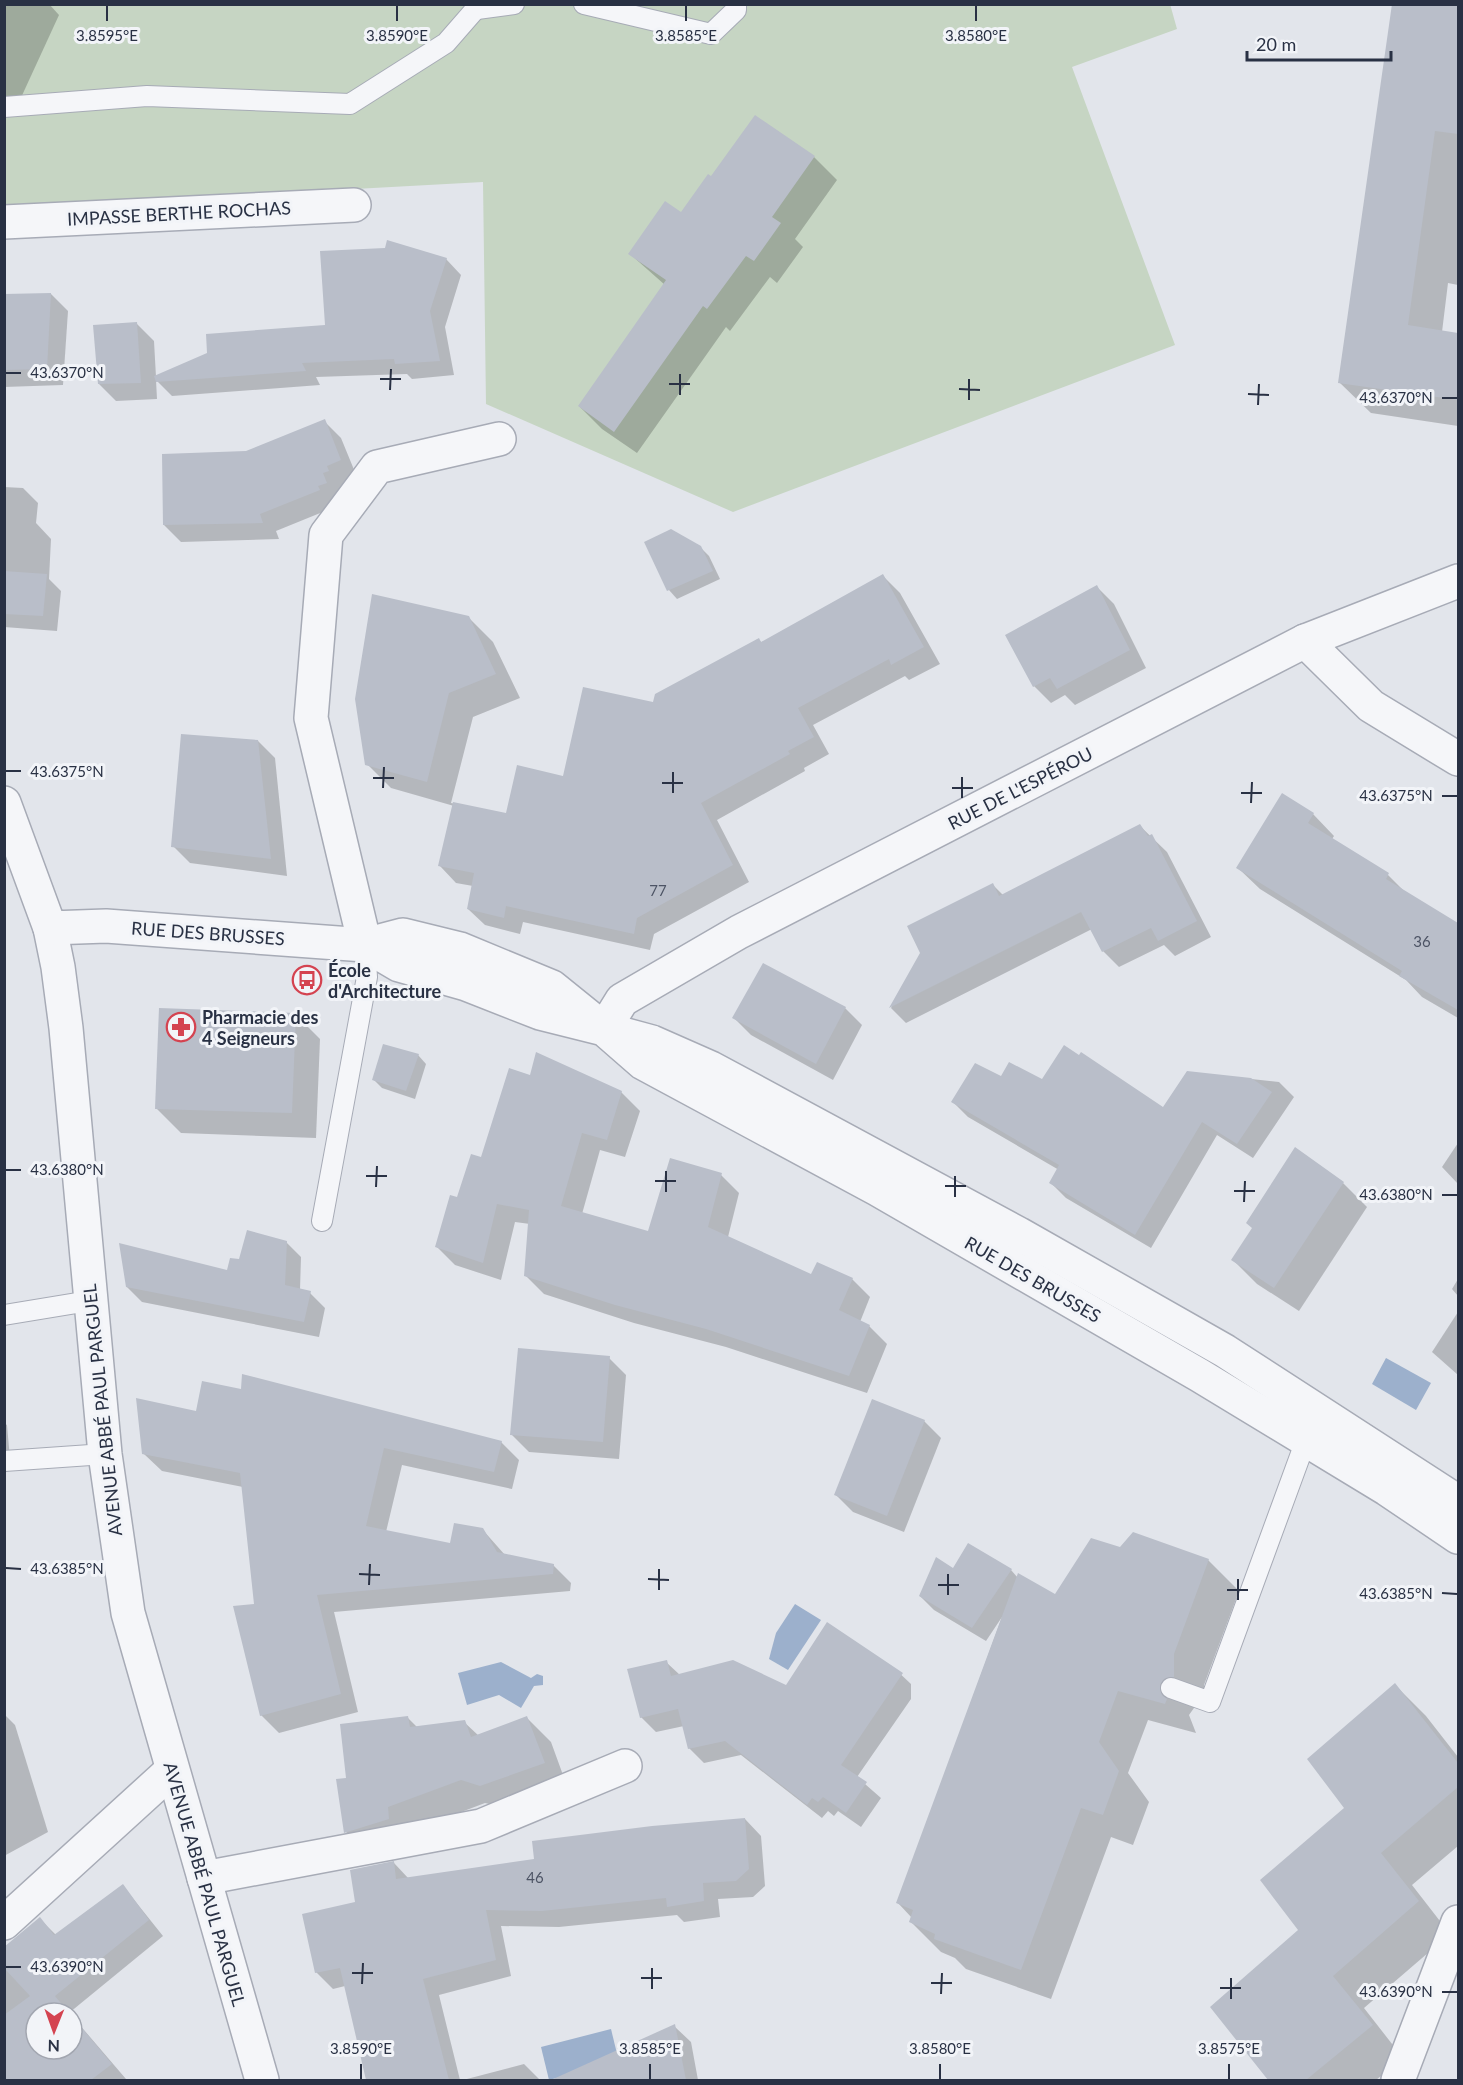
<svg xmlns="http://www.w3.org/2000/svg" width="1463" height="2085" font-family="Lato,sans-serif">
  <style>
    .green { fill: #c6d5c3 }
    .water { fill: #9cb0cc }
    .shadow { fill: #0003 }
    .building { fill: #b9bec9 }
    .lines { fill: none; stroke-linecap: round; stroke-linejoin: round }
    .service-casing { stroke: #a7abb6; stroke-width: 22 }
    .minor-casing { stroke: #a7abb6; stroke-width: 36 }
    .tertiary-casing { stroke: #a7abb6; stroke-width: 36 }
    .service { stroke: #f5f6f9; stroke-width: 20 }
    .minor { stroke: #f5f6f9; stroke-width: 33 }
    .tertiary { stroke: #f5f6f9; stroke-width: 33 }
    .ticks { fill: none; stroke: #293144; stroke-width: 2 }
    .labels { text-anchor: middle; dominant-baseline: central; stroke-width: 6; stroke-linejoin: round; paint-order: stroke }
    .number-label { font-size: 15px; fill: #4d5465 }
    .street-label { font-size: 18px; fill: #293144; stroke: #f2f4f8 }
    .poi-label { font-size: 18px; font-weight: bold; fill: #293144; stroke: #f2f4f8; text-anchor: start }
    .ticks-label { font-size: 15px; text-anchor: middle; fill: #293144; stroke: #f2f4f8; stroke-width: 6; stroke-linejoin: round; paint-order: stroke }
  </style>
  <rect width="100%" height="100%" fill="#e2e5eb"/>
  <polygon class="green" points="1170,4 1177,29 1072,67 1175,345 733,512 486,404 483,182 5,208 5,5"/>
  <g class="water">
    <polygon points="1386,1358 1431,1383 1416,1410 1372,1384"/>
    <polygon points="795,1604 821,1620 788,1670 769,1659 776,1633"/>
    <polygon points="501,1662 531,1678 537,1674 543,1676 543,1685 534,1686 521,1708 499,1695 467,1705 458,1673"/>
    <polygon points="611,2029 619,2062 549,2080 541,2047"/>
  </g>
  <g class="shadow">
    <polygon points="4,4 49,4 59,15 19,102 4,96"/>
    <polygon points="1394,4 1458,4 1458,285 1448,283 1442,332 1458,334 1458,426 1371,413 1340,383"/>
    <polygon points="755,117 814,157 837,180 795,239 803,247 777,283 770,277 730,331 726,327 637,453 602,429 579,406 665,285 630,254 681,214 712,178"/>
    <polygon points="446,259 461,275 445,327 454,375 412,379 407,374 316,377 320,385 172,396 156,380 157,399 116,401 99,384 137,324 154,341 156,377 327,326"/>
    <polygon points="51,294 68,311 63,385 4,387 4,296"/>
    <polygon points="324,421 341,438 357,477 343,483 345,488 335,507 276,531 279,539 181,542 164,525 246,453"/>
    <polygon points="4,487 23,488 38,503 36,523 51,539 49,579 61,591 57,631 4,627"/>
    <polygon points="646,543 700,547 709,556 720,579 677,599 669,590"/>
    <polygon points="883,576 900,593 940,664 909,680 905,676 813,725 829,754 804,768 805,771 717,820 749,882 654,934 650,950 523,922 520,934 485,925 468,909 473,886 456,883 440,866 454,806 391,788 367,764 468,617 493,642 520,698 473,717 451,803 507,815 564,778 654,704 758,639 762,643"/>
    <polygon points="1097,587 1114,604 1146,668 1075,705 1065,695 1051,703 1034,686"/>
    <polygon points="258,741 275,758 287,876 190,863 173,846"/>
    <polygon points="1313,814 1334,836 1332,839 1388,875 1407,894 1458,925 1458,1018 1422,997 1406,980 1260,889 1238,868"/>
    <polygon points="1140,826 1167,852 1211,937 1175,956 1164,945 1119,967 1103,951 1092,929 906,1023 891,1008 922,953 993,885 1003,895"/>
    <polygon points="845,1008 862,1025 833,1080 751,1035 734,1018"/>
    <polygon points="295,1014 320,1039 316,1138 181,1133 156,1108"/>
    <polygon points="418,1055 426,1064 415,1099 382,1088 374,1080"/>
    <polygon points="1187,1072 1279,1082 1294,1097 1253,1158 1217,1135 1151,1248 1066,1198 1051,1183 1059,1170 968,1117 953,1102 1001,1078 1042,1081 1164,1109"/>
    <polygon points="531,1077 621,1092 640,1111 625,1157 600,1150 582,1214 649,1233 721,1175 739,1193 728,1237 812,1276 852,1279 870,1297 860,1322 869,1326 887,1344 867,1393 726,1347 634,1323 544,1294 525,1275 530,1224 515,1222 501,1280 455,1265 437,1247 458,1199"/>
    <polygon points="1458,1143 1458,1184 1442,1167"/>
    <polygon points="1343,1183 1367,1207 1299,1311 1257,1284 1233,1260 1253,1228"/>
    <polygon points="286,1242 301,1257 300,1290 310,1293 325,1308 319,1337 142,1302 127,1287 228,1272 240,1261"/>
    <polygon points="1458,1279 1458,1296 1452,1289"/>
    <polygon points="1458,1312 1458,1375 1432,1352"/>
    <polygon points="609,1358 626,1375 619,1459 529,1452 512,1435"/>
    <polygon points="197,1412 501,1442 519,1460 512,1489 402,1465 386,1532 452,1545 482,1529 505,1555 553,1565 571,1583 570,1591 334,1612 358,1712 279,1733 261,1715 255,1606 243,1487 162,1471 144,1454"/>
    <polygon points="924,1421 941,1438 904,1532 853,1512 836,1495"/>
    <polygon points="4,1423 7,1425 11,1470 4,1473"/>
    <polygon points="1121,1549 1208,1560 1239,1591 1204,1685 1204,1706 1194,1708 1189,1715 1196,1733 1148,1720 1128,1773 1149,1802 1133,1845 1111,1837 1051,1999 966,1969 955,1958 941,1952 911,1922 912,1918 898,1903 1002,1617 986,1641 934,1610 920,1596 954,1570 1011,1570 1018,1578 1056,1596"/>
    <polygon points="666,1662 680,1675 786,1687 895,1669 911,1684 911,1699 857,1777 881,1798 861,1827 838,1811 834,1816 828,1811 822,1818 741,1755 704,1763 689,1748 684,1726 656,1732 641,1717"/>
    <polygon points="1395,1685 1426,1716 1458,1757 1458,1846 1412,1885 1450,1934 1364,2008 1403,2058 1376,2080 1270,2080 1212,2007 1300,1931"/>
    <polygon points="4,1714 15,1725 48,1832 4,1856"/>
    <polygon points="407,1717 417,1727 464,1722 479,1736 527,1718 551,1742 567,1786 507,1808 485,1803 411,1831 369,1855 346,1832 347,1780"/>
    <polygon points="745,1819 761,1836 765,1886 753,1897 718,1899 720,1917 684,1922 677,1915 559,1927 501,1926 511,1976 439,1995 460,2080 368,2080 345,1986 333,1989 316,1972 357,1904 394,1863 409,1879 535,1860"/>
    <polygon points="123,1886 163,1936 69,2013 36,2013 36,2049 72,2049 72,2016 126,2079 4,2080 4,1948 40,1919 56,1935"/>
    <polygon points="674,2026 691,2042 698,2080 593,2080 608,2077"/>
    <polygon points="524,2064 540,2080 463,2080"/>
  </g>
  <g class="building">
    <polygon points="1392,4 1458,4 1458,134 1435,131 1408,325 1458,333 1458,400 1338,383"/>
    <polygon points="755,115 815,156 772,217 781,223 754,261 746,256 707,309 703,306 614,432 578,406 666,280 628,254 665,201 681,212 708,174 711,176"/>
    <polygon points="387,240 447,258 430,311 440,361 395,364 394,359 302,363 306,371 156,382 154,376 207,353 206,334 325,325 320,251 385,248"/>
    <polygon points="51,293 47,369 4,370 4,294"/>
    <polygon points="137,322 141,383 98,384 93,325"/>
    <polygon points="325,419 341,460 327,466 329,471 323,473 327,483 318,486 320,490 260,514 263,523 163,525 162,454 246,451"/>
    <polygon points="671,529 701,546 713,571 667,591 644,542"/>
    <polygon points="4,571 47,574 43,616 4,614"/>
    <polygon points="883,574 924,647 891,665 889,659 798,708 814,737 788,751 790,754 701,803 733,865 637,918 634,934 506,906 504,918 467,909 474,873 438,866 453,802 506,813 517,765 563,776 583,687 653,702 655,694 759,638 761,642"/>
    <polygon points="1097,585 1130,650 1057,689 1050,678 1033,687 1005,635"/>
    <polygon points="372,594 469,616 496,674 449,693 427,782 365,765 355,699"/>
    <polygon points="181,734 258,740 271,859 171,847"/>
    <polygon points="1282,793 1314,813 1308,823 1389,873 1386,879 1458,923 1458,1010 1399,976 1402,971 1236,868"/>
    <polygon points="1140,824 1148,836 1152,834 1197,921 1158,941 1151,928 1102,952 1081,912 889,1008 920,953 907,926 993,883 999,896"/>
    <polygon points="763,963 846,1007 816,1064 732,1018"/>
    <polygon points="159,1008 296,1013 292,1113 155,1109"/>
    <polygon points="383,1044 419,1054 406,1091 372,1080"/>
    <polygon points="1064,1045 1079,1055 1081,1052 1163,1107 1187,1071 1251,1078 1272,1092 1237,1144 1202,1122 1135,1235 1049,1183 1059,1165 951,1102 975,1063 1001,1076 1009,1062 1042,1079"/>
    <polygon points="536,1052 622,1091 607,1140 582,1133 561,1206 648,1231 670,1158 722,1173 708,1227 811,1274 817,1262 853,1278 839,1310 870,1325 849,1376 706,1329 615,1305 524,1276 529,1210 497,1204 483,1263 435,1247 450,1195 457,1197 471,1154 481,1157 509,1068 530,1075"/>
    <polygon points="1295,1147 1344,1182 1274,1288 1231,1260 1252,1228 1246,1223"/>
    <polygon points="247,1230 287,1241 285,1285 311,1291 304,1322 126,1287 119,1243 227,1270 230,1258 239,1259"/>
    <polygon points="518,1348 610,1356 603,1442 510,1435"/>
    <polygon points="242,1374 502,1441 494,1472 384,1448 366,1526 450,1543 454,1523 483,1528 497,1552 554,1564 553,1574 317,1595 341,1694 260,1716 233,1606 254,1604 240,1473 142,1454 136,1398 196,1411 202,1381 241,1389"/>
    <polygon points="872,1399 925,1420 887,1516 834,1495"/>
    <polygon points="1133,1532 1209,1559 1174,1654 1174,1677 1164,1679 1160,1685 1162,1695 1167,1699 1165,1704 1118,1691 1099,1742 1119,1771 1103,1815 1081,1808 1021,1970 934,1939 935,1934 909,1922 913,1910 896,1903 1018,1573 1055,1594 1091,1538 1120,1547"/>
    <polygon points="968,1543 1012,1569 972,1628 919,1596 936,1557 953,1568"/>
    <polygon points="827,1622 903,1673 841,1765 867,1782 846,1813 823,1797 818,1802 812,1798 807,1805 725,1741 688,1749 678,1709 640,1718 627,1669 667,1660 671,1676 733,1660 786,1685"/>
    <polygon points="1395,1683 1458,1763 1458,1787 1381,1853 1419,1901 1333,1976 1373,2025 1306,2080 1268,2080 1210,2007 1298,1930 1260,1880 1344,1808 1307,1759"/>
    <polygon points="408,1716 410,1727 465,1720 471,1737 527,1716 545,1763 480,1786 461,1780 388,1807 389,1819 344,1833 336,1779 346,1778 340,1724"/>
    <polygon points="745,1818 749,1869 736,1881 703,1883 704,1901 667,1907 666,1898 542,1911 486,1910 496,1960 423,1979 449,2080 366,2080 340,1968 315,1973 302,1914 355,1902 350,1870 394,1861 396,1879 534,1859 532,1841 652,1826"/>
    <polygon points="123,1884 149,1920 55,1996 69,2013 36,2013 36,2049 72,2049 72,2016 112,2064 91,2080 4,2080 4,2015 30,1996 4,1968 4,1947 40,1917 54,1935"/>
    <polygon points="675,2024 686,2080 551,2080"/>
  </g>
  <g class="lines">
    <g class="service-casing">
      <g id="service">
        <polyline points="584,4 711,34 736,10 736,4"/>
        <polyline points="477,9 514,4"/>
        <polyline points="4,107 147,96 350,104 446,43 480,4"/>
        <polyline points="322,1221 367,977 365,945"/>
        <polyline points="4,1315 89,1301"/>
        <polyline points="4,1461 105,1454"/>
        <polyline points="1171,1688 1210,1702 1306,1440"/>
      </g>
    </g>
    <g class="minor-casing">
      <g id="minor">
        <polyline points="4,222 354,205"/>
        <polyline points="1305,641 1371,706 1458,759"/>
        <polyline points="50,928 58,967 66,1028 105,1454 128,1613 262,2080"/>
        <polyline points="365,945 311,718 326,535 377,467 499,439"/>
        <polyline points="604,1029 622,1000 739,932 1305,641 1458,581"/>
        <polyline points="204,1878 481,1826 625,1766"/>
        <polyline points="4,1923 172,1770"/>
        <polyline points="1398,2080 1458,1922"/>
      </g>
    </g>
    <g class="tertiary-casing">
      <g id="tertiary">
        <polyline points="4,803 50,928 106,926 365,945 403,935 460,949 552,987 604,1029 652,1042 711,1068 1019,1234 1225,1351 1458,1502"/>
        <polyline points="365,945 399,965 466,984 540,1013 604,1029 643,1063 877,1189 1199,1375 1387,1489 1458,1537"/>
      </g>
    </g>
    <use href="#service" class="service"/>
    <use href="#minor" class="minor"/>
    <use href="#tertiary" class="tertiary"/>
  </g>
  <path class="ticks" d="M107,21V6M397,21V6M686,21V6M976,21V6M6,373H21M380,379H401M669,384H690M959,389L980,390M390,390L391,369M1248,394L1269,395M680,395V374M1442,398H1457M969,400V379M1258,405L1259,384M6,771H21M373,778H394M662,783H683M383,788L384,767M952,788H973M673,793V772M1241,793H1262M1442,796H1457M962,798V777M1251,803L1252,782M6,1170H21M366,1176H387M655,1181H676M945,1186H966M376,1187L377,1166M1234,1191H1255M666,1192V1171M1442,1195H1457M955,1197V1176M1244,1202L1245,1181M6,1568L21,1569M359,1574L380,1575M648,1579L669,1580M369,1585L370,1564M938,1585H959M659,1590V1569M1227,1590H1248M1442,1593L1457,1594M948,1595V1574M1238,1600V1579M6,1967H21M352,1973H373M641,1978H662M931,1983H952M362,1984L363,1963M1220,1988H1241M652,1989V1968M1442,1992H1457M941,1994L942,1973M1231,1999V1978M361,2079V2064M650,2079V2064M940,2079V2064M1229,2079V2064"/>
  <defs>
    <g id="bus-ring" transform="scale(1.5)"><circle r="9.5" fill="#f2f4f8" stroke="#d44350" stroke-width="1.5"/><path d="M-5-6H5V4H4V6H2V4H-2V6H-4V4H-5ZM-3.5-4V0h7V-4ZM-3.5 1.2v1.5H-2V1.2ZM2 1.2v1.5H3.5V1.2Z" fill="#d44350"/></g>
    <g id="pharmacy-ring" transform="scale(1.5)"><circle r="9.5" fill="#f2f4f8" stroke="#d44350" stroke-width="1.5"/><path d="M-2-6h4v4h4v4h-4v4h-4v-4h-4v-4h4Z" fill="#d44350"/></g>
  </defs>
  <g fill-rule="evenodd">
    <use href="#bus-ring" x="307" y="980"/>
    <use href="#pharmacy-ring" x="181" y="1027"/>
  </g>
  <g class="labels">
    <g class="number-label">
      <text x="658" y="890">77</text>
      <text x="1422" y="941">36</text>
      <text x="535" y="1877">46</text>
    </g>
    <g class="street-label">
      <text transform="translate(179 213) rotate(-3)">IMPASSE BERTHE ROCHAS</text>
      <text transform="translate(1020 788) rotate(-27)">RUE DE L'ESPÉROU</text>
      <text transform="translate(208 933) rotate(4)">RUE DES BRUSSES</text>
      <text transform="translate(1033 1279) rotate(30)">RUE DES BRUSSES</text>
      <text transform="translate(102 1410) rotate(-96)">AVENUE ABBÉ PAUL PARGUEL</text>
      <text transform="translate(205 1884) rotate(74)">AVENUE ABBÉ PAUL PARGUEL</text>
    </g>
    <g class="poi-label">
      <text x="328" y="970">École<tspan x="328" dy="21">d'Architecture</tspan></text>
      <text x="202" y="1017">Pharmacie des<tspan x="202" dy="21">4 Seigneurs</tspan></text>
    </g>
  </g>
  <g class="ticks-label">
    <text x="107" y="41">3.8595°E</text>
    <text x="397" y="41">3.8590°E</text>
    <text x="686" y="41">3.8585°E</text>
    <text x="976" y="41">3.8580°E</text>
    <text x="67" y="378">43.6370°N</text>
    <text x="1396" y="403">43.6370°N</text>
    <text x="67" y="777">43.6375°N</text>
    <text x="1396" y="801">43.6375°N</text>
    <text x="67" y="1175">43.6380°N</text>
    <text x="1396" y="1200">43.6380°N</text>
    <text x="67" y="1574">43.6385°N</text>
    <text x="1396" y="1599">43.6385°N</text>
    <text x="67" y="1972">43.6390°N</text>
    <text x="1396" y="1997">43.6390°N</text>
    <text x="361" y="2054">3.8590°E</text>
    <text x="650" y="2054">3.8585°E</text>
    <text x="940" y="2054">3.8580°E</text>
    <text x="1229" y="2054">3.8575°E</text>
  </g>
  <rect width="1463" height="2085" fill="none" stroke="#293144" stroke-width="12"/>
  <g transform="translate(54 2031) rotate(181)"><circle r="28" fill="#f2f4f8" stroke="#a2a6b0" stroke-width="1.5"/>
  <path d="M0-4.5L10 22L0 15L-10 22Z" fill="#d44350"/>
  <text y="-9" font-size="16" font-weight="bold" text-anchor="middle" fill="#293144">N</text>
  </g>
  <path d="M1247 51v9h144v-9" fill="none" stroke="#293144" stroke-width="3"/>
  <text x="1256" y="51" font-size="18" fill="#293144" stroke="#f2f4f8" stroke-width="4.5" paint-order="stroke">20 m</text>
</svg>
